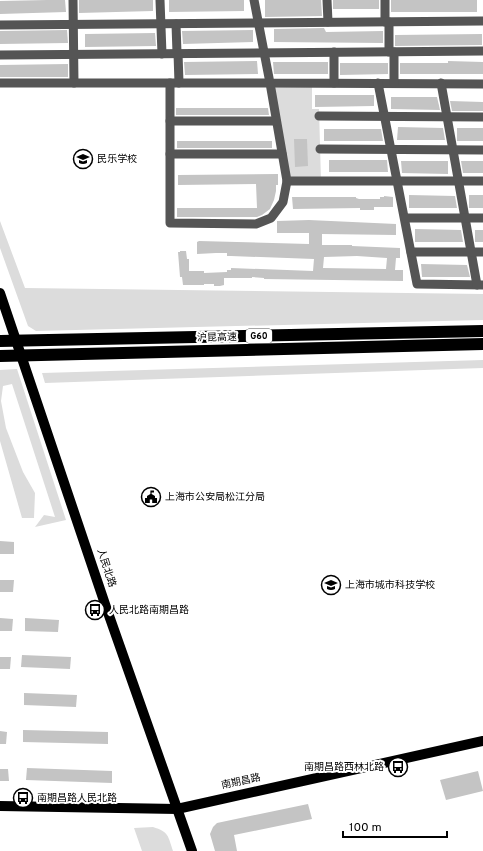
<svg xmlns="http://www.w3.org/2000/svg" width="483" height="851" font-family="Overpass,'Noto Sans SC',sans-serif">
  <style>
    .green { fill: #dcdcdc }
    .building { fill: #c4c4c4; fill-rule: evenodd }
    .lines { fill: none; stroke-linecap: round; stroke-linejoin: round }
    .minor { stroke: #555; stroke-width: 9 }
    .major { stroke: #000; stroke-width: 10 }
    .highway { stroke: #000; stroke-width: 12 }
    .labels { text-anchor: middle; dominant-baseline: central; stroke-width: 4; stroke-linejoin: round; paint-order: stroke }
    .shield { fill: #fff; stroke: #4c4c4c; stroke-width: 1 }
    .shield-label { font-size: 9px; font-weight: bold; fill: #000 }
    .poi-label { font-size: 10px; fill: #000; stroke: #fff; text-anchor: start }
    .street-label { font-size: 10px; fill: #000; stroke: #fff }
  </style>
  <rect width="100%" height="100%" fill="#fff"/>
  <g class="green">
    <polygon points="270,83 312,83 312,109 319,109 321,181 287,181"/>
    <polygon points="0,221 25,288 483,294 483,320 36,331 28,326 0,248"/>
    <polygon points="483,360 483,368 45,383 42,373"/>
    <polygon points="17,369 66,520 35,527 44,515 55,517 12,384 3,386 1,401 6,428 23,472 35,493 34,518 22,518 0,441 0,370"/>
    <path d="M153,827C169,832 168,836 173,851H142L134,828Z"/>
  </g>
  <g class="building">
    <polygon points="47,0 65,0 66,12 0,14 0,1"/>
    <polygon points="79,0 153,0 153,11 79,13"/>
    <polygon points="169,0 244,0 244,11 169,12"/>
    <polygon points="265,0 321,0 322,16 265,17"/>
    <rect x="333" y="0" width="46" height="9"/>
    <rect x="391" y="0" width="86" height="12"/>
    <polygon points="324,28 326,32 383,31 383,43 274,42 274,29"/>
    <polygon points="67,30 68,43 0,44 0,31"/>
    <polygon points="253,30 253,42 183,44 182,31"/>
    <polygon points="155,33 156,46 85,47 85,34"/>
    <polygon points="482,34 482,45 395,46 395,35"/>
    <polygon points="257,61 258,74 185,75 184,62"/>
    <polygon points="448,61 483,62 483,74 400,74 400,63 448,63"/>
    <polygon points="273,62 328,62 328,74 274,74"/>
    <polygon points="340,63 388,63 388,74 340,75"/>
    <polygon points="68,64 68,77 0,77 0,65"/>
    <polygon points="315,95 374,95 374,106 315,107"/>
    <polygon points="391,97 437,97 440,110 391,109"/>
    <polygon points="450,101 483,102 483,111 452,111"/>
    <polygon points="176,108 268,108 269,115 176,115"/>
    <polygon points="398,127 443,128 445,140 397,140"/>
    <rect x="457" y="128" width="26" height="13"/>
    <polygon points="324,129 381,129 383,141 324,141"/>
    <polygon points="294,139 307,139 308,166 295,167"/>
    <rect x="177" y="141" width="95" height="7"/>
    <polygon points="329,160 387,160 388,172 329,172"/>
    <polygon points="401,161 448,161 448,174 402,173"/>
    <polygon points="461,161 483,161 483,173 463,173"/>
    <polygon points="278,174 278,185 276,185 276,191 274,200 270,209 262,215 257,217 177,217 177,208 257,208 256,184 178,185 178,175"/>
    <polygon points="409,195 455,196 457,208 409,208"/>
    <rect x="469" y="195" width="14" height="13"/>
    <polygon points="384,196 393,197 393,207 374,207 374,210 360,210 360,208 293,209 292,197 356,197 356,198 359,199 380,199 380,197 384,197"/>
    <path d="M309,220L396,224V235L322,234V245H352V246L400,248V258H396L395,270H403V281L264,279V278L252,277V278H224V285L220,286H214V284H204V285H183L182,277H180L178,252H180V251H186L187,259H189V271H204V273L227,272V270H231V268L313,271L314,259L231,256H227V253H216L197,254V242L199,241L309,244V233H277V221ZM357,256L387,258L386,269L323,268L324,257Z"/>
    <polygon points="415,229 461,230 463,242 415,242"/>
    <rect x="475" y="230" width="8" height="12"/>
    <polygon points="421,264 467,265 470,277 422,277"/>
    <polygon points="0,541 14,542 14,554 0,554"/>
    <polygon points="0,580 14,580 13,592 0,592"/>
    <polygon points="0,618 13,619 12,631 0,631"/>
    <polygon points="25,618 59,620 58,632 25,631"/>
    <polygon points="22,655 71,657 70,669 21,667"/>
    <polygon points="0,657 11,657 10,669 0,669"/>
    <polygon points="24,693 77,695 76,707 24,705"/>
    <polygon points="23,730 108,732 108,744 23,742"/>
    <polygon points="0,731 7,732 6,744 0,744"/>
    <polygon points="27,768 112,771 112,783 26,780"/>
    <polygon points="0,769 8,769 9,781 0,781"/>
    <polygon points="478,771 483,791 446,800 440,780"/>
    <polygon points="308,804 312,819 234,835 237,851 215,851 210,834 213,827 217,823"/>
  </g>
  <g class="lines">
    <g class="minor">
      <polyline points="73,0 74,83"/>
      <polyline points="160,0 162,54"/>
      <polyline points="254,0 270,83 483,84"/>
      <polyline points="327,0 328,22"/>
      <polyline points="385,0 385,22"/>
      <polyline points="389,22 389,52"/>
      <polyline points="176,24 177,53"/>
      <polyline points="0,25 482,21"/>
      <polyline points="334,52 334,83"/>
      <polyline points="394,52 394,83"/>
      <polyline points="178,53 179,83"/>
      <polyline points="0,55 483,51"/>
      <polyline points="0,83 270,83 287,181 483,181"/>
      <polyline points="170,83 170,223 256,224 271,218 283,202 287,181"/>
      <polyline points="378,83 417,284 483,285"/>
      <polyline points="441,83 477,285"/>
      <polyline points="319,116 483,117"/>
      <polyline points="170,121 276,121"/>
      <polyline points="320,149 483,150"/>
      <polyline points="170,154 282,154"/>
      <polyline points="405,218 483,218"/>
      <polyline points="411,252 483,252"/>
    </g>
    <g class="major">
      <polyline points="0,293 106,607 192,851"/>
      <polyline points="0,806 177,809 483,741"/>
    </g>
    <g class="highway">
      <polyline points="0,341 483,331"/>
      <polyline points="0,356 483,344"/>
    </g>
  </g>
  <defs>
    <g id="school-ring" transform="scale(1)"><circle r="9.5" fill="#fff" stroke="#000" stroke-width="1.5"/><path d="M0-5L7-2L0 1L-7-2ZM-4 1L0 2.5L4 1V4Q0 6-4 4Z" fill="#000"/></g>
    <g id="civic-ring" transform="scale(1)"><circle r="9.5" fill="#fff" stroke="#000" stroke-width="1.5"/><path d="M-.6-6.5H3V-4.5H.6V-3L4-1V1h2V6H-6V1h2V-1L-.6-3ZM-1.2 2.5V6h2.4V2.5Z" fill="#000"/></g>
    <g id="bus-ring" transform="scale(1)"><circle r="9.5" fill="#fff" stroke="#000" stroke-width="1.5"/><path d="M-5-6H5V4H4V6H2V4H-2V6H-4V4H-5ZM-3.5-4V0h7V-4ZM-3.5 1.2v1.5H-2V1.2ZM2 1.2v1.5H3.5V1.2Z" fill="#000"/></g>
  </defs>
  <g fill-rule="evenodd">
    <use href="#school-ring" x="83" y="159"/>
    <use href="#civic-ring" x="151" y="497"/>
    <use href="#school-ring" x="331" y="585"/>
    <use href="#bus-ring" x="95" y="610"/>
    <use href="#bus-ring" x="398" y="767"/>
    <use href="#bus-ring" x="23" y="798"/>
  </g>
  <g class="labels">
    <rect class="shield" x="246" y="329" width="26" height="14" rx="3"/>
    <g class="shield-label">
      <text x="259" y="336">G60</text>
    </g>
    <g class="poi-label">
      <text x="97" y="159">民乐学校</text>
      <text x="165" y="497">上海市公安局松江分局</text>
      <text x="345" y="585">上海市城市科技学校</text>
      <text x="109" y="610">人民北路南期昌路</text>
      <text x="384" y="767" text-anchor="end">南期昌路西林北路</text>
      <text x="37" y="798">南期昌路人民北路</text>
    </g>
    <g class="street-label">
      <text transform="translate(217 338) rotate(-1)">沪昆高速</text>
      <text transform="translate(106 568) rotate(72)">人民北路</text>
      <text transform="translate(241 782) rotate(-12)">南期昌路</text>
    </g>
  </g>
  <path d="M343 831v6h104v-6" fill="none" stroke="#000000" stroke-width="2"/>
  <text x="349" y="831" font-size="12" fill="#000000" stroke="#ffffff" stroke-width="3" paint-order="stroke">100 m</text>
</svg>
